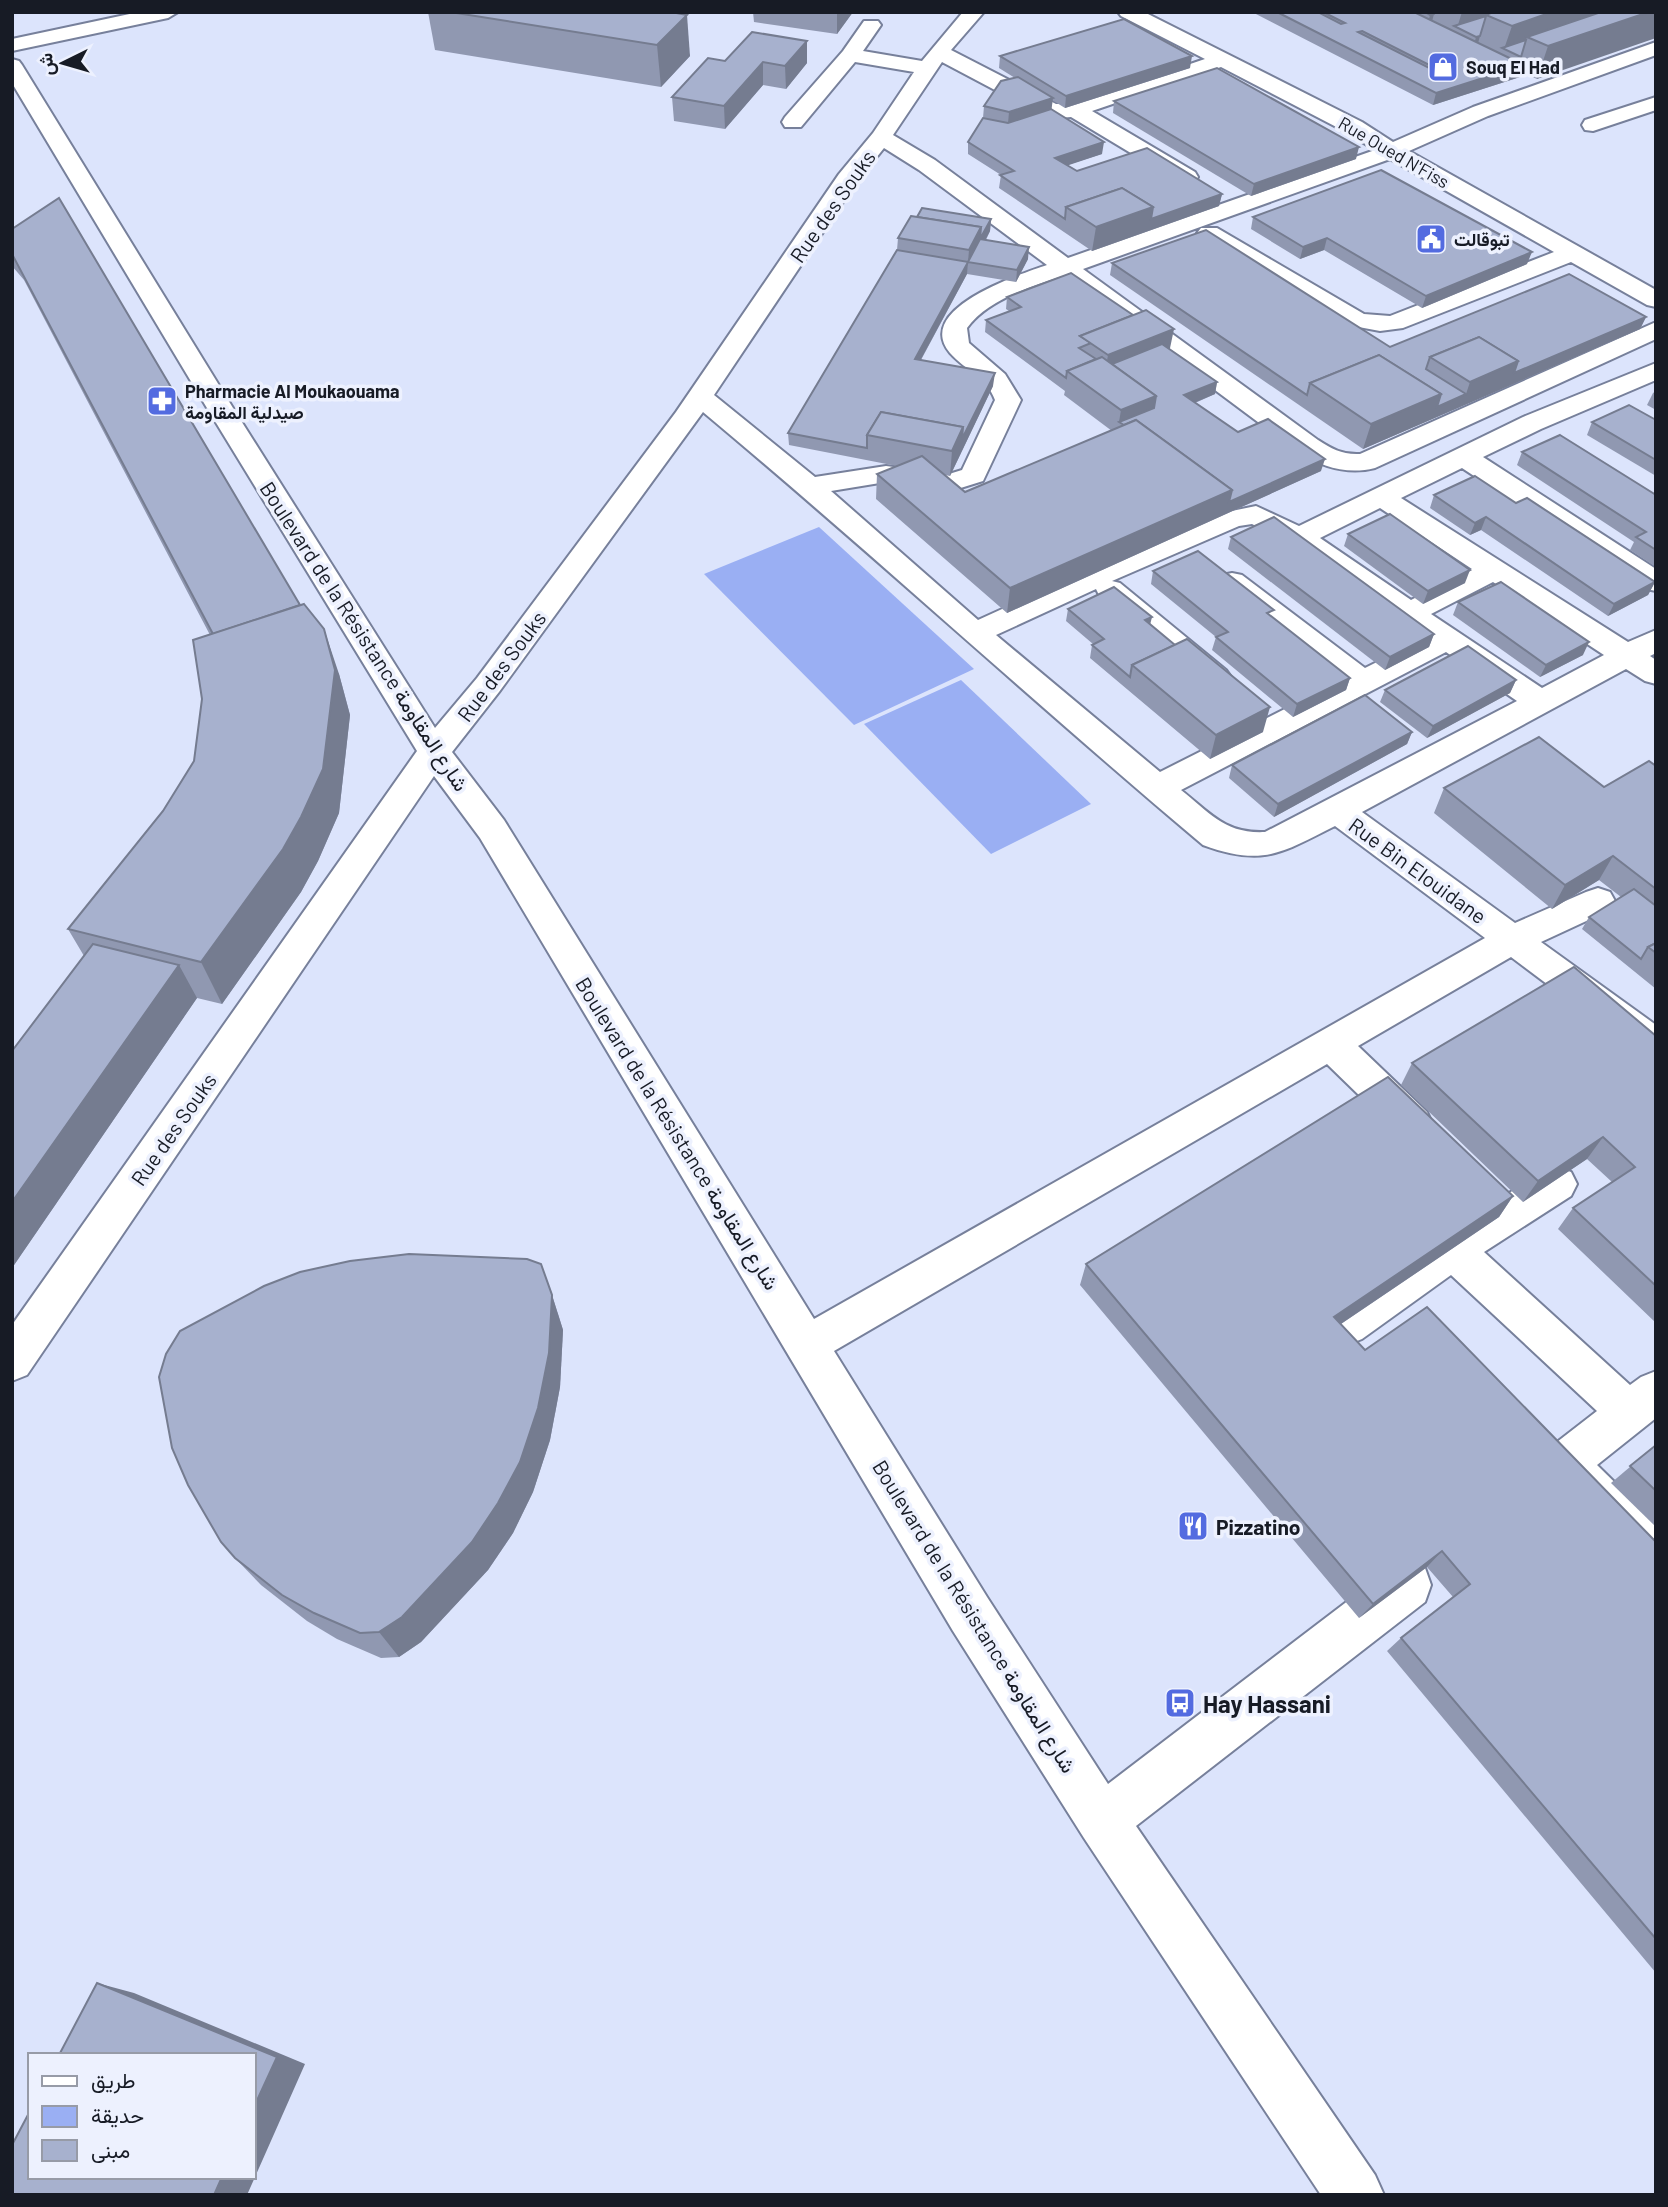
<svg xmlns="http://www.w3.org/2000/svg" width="1668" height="2207" font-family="Barlow,Vazirmatn,sans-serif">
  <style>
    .green { fill: #9aaff3 }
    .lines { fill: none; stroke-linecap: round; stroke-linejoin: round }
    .minor-casing { stroke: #77809b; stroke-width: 4 }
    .minor { fill: #fff; fill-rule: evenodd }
    .wall { fill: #9098b1 }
    .shaded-wall { fill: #757c90 }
    .building { fill: #a7b1ce; stroke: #757c90; stroke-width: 2; fill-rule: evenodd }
    .labels { text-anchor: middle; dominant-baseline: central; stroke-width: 7; stroke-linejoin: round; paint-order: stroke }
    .far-poi-label { font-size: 18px; font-weight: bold; fill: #171b25; stroke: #edf1fe; text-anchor: start }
    .far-street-label { font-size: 18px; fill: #171b25; stroke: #edf1fe }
    .street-label { font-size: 21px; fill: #171b25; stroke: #edf1fe }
    .poi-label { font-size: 21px; font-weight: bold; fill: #171b25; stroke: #edf1fe; text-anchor: start }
    .near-poi-label { font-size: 24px; font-weight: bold; fill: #171b25; stroke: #edf1fe; text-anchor: start }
  </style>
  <rect width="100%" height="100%" fill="#dce4fc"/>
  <g class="green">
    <polygon points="819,527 974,669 854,725 704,574"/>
    <polygon points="961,680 1091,804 991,854 864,724"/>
  </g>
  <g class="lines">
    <g class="minor-casing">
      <g id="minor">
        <polygon points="139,12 178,12 168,18 12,51 12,39"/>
        <path d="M963,12H984L951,50L1056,104H1072L1205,59L1121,16L1118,12H1144L1362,122L1393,142L1473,107L1656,42V55L1488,116L1409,151L1656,290V307L1647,305L1571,262L1403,328L1380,331L1348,325L1201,238L1197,233L1201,228H1217L1364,314L1390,316L1554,252L1390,159L1083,269L1318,440C1332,449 1343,455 1360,454L1656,322V339L1375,468C1347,475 1322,467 1298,452L1062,276C1030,287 987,300 967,328L969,343L1005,374L1021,400L983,481L951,491L886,482L831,491L978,620L1128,552L1222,513L1256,506L1299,526L1523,417L1656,363V380L1541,429L1483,457L1656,569V591L1646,589L1462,468L1401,498L1628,642L1656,630V653L1650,656L1656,660V684L1645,681L1626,669L1362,812L1515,923L1586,892L1598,888L1610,892L1615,901L1610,910L1541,942L1656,1025V1060L1643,1056L1511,957L1358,1046L1427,1112L1432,1123L1427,1134L1413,1139L1399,1134L1327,1064L834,1351L987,1597L1108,1784L1391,1568L1408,1562L1425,1568L1431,1585L1425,1602L1136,1826L1375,2175L1384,2195H1321L1084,1838L953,1631L480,838L434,776L27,1375L12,1381V1325L417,751L207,408L12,83V59L19,61L22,65L233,408L435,728L477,678L676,412L839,174L873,133L914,72L855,62L801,127H785L782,122L785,117L843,51L864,21H878L881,25L863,51L922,61ZM942,62L1040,114L1059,118L1071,117L1179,182H1195L1198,177L1195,172L1092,111L1221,67L1346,132L1375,150L1068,258L935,160L893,135ZM884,148L919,170L1047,265C1018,275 913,309 950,353C965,370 987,378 995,400L962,470L949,474L886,466L815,477L714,395L856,183ZM703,412C872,553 1034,703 1203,845C1263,867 1281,853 1335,826L1485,938L814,1319L504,820L452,752L499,692ZM1380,508L1472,569L1411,600L1320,538ZM1252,524L1289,543L1425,638L1365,668L1242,575L1232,573L1222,575L1217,582L1222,589L1340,681L1160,772L996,635L1096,589L1100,597L1204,684L1215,687L1226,684L1231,677L1226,670L1120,583L1112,581L1239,526ZM1493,582L1604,655L1542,688L1431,614ZM1446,652L1517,701L1265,832C1225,834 1210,813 1181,790Z"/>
        <polygon points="1656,97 1656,110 1593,131 1585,130 1582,125 1585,120"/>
        <polygon points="1557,1167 1571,1172 1577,1184 1571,1196 1484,1252 1630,1385 1641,1377 1656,1371 1656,1418 1597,1465 1656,1523 1656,1579 1640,1572 1559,1489 1549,1464 1557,1442 1597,1411 1451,1275 1362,1339 1347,1345 1332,1339 1326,1326 1332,1313 1438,1237 1543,1172"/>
      </g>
    </g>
    <use href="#minor" class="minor"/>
  </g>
  <g class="wall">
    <polygon points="428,12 671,12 690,56 661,87 435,50"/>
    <polygon points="753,12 853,12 837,34 754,22"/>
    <polygon points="1252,12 1656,12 1537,79 1522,72 1520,77 1433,105"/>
    <polygon points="807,41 807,63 786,89 763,85 725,129 674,121 672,97 725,61"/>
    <polygon points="1000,56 1190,68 1065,108 1052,100 1051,109 1102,154 1067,165 1077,171 1222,194 1219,206 1092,251 999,188 1001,175 968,154 968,142 983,118 984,106 1015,78 999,68"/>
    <polygon points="1114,101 1356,159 1251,196 1113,113"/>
    <polygon points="917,217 991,219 990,231 986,240 1028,259 1016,282 967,274 921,360 993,386 950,476 945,475 965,492 1112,431 1064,395 1065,391 985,332 986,320 1009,311 1006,309 1007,297 1170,349 1217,382 1215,394 1195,403 1238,432 1321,471 1007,613 876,499 877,474 897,466 789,445 788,433 897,250 898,238"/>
    <polygon points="1253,217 1527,264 1422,308 1324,250 1300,259 1251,229"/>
    <polygon points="12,229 339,674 350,715 339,813 318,861 301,892 222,1004 197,998 12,1268 12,1051 84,956 68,929 163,811 194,761 210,635 24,280 12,266"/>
    <polygon points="1112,263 1390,347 1646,317 1640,329 1363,449 1110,275"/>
    <polygon points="1656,391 1656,410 1647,405 1653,393"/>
    <polygon points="1656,420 1656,476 1587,435 1592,422"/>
    <polygon points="1522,452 1656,495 1656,567 1630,550 1634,542 1517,465"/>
    <polygon points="1434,495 1516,503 1655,582 1648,595 1608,616 1481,530 1470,535 1430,508"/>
    <polygon points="1348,534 1465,583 1423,604 1344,546"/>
    <polygon points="1231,537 1434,634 1429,647 1385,670 1228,549"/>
    <polygon points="1153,571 1350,678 1346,690 1293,717 1212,650 1216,637 1151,584"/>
    <polygon points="1458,602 1583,655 1540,677 1453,615"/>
    <polygon points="1068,609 1150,624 1263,732 1210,759 1090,658 1092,645 1093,644 1066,621"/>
    <polygon points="1516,680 1510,693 1427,738 1380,702 1385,690"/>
    <polygon points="1412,732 1407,744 1274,817 1229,778 1232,765"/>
    <polygon points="1656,766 1656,989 1582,929 1589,917 1621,897 1599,880 1552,909 1434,813 1444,788 1604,787"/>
    <polygon points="1656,1036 1656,1323 1558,1229 1573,1208 1612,1182 1587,1159 1523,1202 1401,1085 1412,1063"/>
    <polygon points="1513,1196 1499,1217 1341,1324 1365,1350 1656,1542 1656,1973 1387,1651 1401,1638 1453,1597 1427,1567 1359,1618 1080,1285 1086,1264"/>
    <polygon points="552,1295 563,1330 560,1387 550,1440 533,1492 513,1533 488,1570 421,1642 399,1657 381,1658 337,1639 307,1621 261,1585 235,1558"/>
    <polygon points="1656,1445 1656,1527 1611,1483"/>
  </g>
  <g class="shaded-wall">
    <polygon points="837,12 853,12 837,34"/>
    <polygon points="1462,12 1527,12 1486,15 1483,27 1457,28"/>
    <polygon points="1549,12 1635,12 1527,37 1523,51 1504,49 1512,26"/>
    <polygon points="1649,12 1656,12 1656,38 1537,79 1548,46"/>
    <polygon points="1434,14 1431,25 1427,27 1430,15"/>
    <polygon points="687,15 690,56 661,87 657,45"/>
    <polygon points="1480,36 1477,47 1473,49 1476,37"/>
    <polygon points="807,41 807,63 786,89 785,66"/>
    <polygon points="1192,56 1190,68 1065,108 1066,96"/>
    <polygon points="763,62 763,85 725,129 724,106"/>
    <polygon points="1524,65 1520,77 1433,105 1436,93"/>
    <polygon points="1053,98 1050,121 1007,135 1009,112"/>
    <polygon points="1104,142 1102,154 1054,170 1055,158"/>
    <polygon points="1359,147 1356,159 1251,196 1254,184"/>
    <polygon points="1222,194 1219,206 1092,251 1096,227 1153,207"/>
    <polygon points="991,219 990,231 973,263 968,262 969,250 981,227"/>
    <polygon points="1327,238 1324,250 1300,259 1303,247"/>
    <polygon points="1029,247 1028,259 1016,282 1017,270"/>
    <polygon points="1532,252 1527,264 1422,308 1426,296"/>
    <polygon points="968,262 967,274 914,372 915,359"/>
    <polygon points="1646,317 1640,329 1363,449 1371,424 1441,394 1466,394 1470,382 1518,361"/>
    <polygon points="1174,329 1169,353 1105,373 1108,355"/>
    <polygon points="995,373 993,386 950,476 952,451 963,427"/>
    <polygon points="1217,382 1215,394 1182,408 1184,395"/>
    <polygon points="1156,396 1152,421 1119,422 1121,410"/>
    <polygon points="1325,459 1321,471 1007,613 1010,588 1232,490"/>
    <polygon points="1486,517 1481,530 1470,535 1475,523"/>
    <polygon points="1470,570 1465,583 1423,604 1428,591"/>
    <polygon points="1655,582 1648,595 1608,616 1614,604"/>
    <polygon points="1152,617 1149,629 1145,620"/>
    <polygon points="324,629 339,674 350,715 339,813 318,861 301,892 222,1004 201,962"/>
    <polygon points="1434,634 1429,647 1385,670 1390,657"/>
    <polygon points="1589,642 1583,655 1540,677 1546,665"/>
    <polygon points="1350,678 1346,690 1293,717 1297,704"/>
    <polygon points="1516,680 1510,693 1427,738 1433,726"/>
    <polygon points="1270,707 1263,732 1210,759 1216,735"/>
    <polygon points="1412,732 1407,744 1274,817 1278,804"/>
    <polygon points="1613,856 1599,880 1552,909 1565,885"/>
    <polygon points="179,965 197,998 12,1268 12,1202"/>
    <polygon points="1603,1137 1587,1159 1523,1202 1538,1181"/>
    <polygon points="1513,1196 1499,1217 1323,1336 1334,1317"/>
    <polygon points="552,1295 563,1330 560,1387 550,1440 533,1492 513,1533 488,1570 421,1642 399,1657 379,1632"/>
    <polygon points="1442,1551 1427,1567 1359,1618 1373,1604"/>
    <polygon points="97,1983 134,1993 305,2064 247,2195 214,2195 222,2177 254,2177 254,2107"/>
  </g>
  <g class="building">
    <polygon points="450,12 671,12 687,15 657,45"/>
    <path d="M1277,12H1318L1341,24L1345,23L1323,12H1414L1524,65L1436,93ZM1362,31L1451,76L1447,77L1358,32Z"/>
    <polygon points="1425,12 1435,12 1434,14 1430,15"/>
    <polygon points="1493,12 1552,12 1512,26 1486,15"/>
    <polygon points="1601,12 1649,12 1548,46 1527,37"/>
    <polygon points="1486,16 1480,36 1476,37 1454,26"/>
    <polygon points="1124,19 1192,56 1066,96 1000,56"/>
    <polygon points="752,32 807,41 785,66 763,62 724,106 672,97 708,58 725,61"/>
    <polygon points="1526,40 1521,57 1502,48"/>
    <polygon points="1217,68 1359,147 1254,184 1114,101"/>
    <polygon points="1018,77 1053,98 1009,112 984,106 1001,81"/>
    <polygon points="1051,109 1104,142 1055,158 1077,171 1147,148 1222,194 1151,219 1153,207 1122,188 1066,207 1065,219 1000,175 1014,171 968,142 983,118 1008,123"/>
    <polygon points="1381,170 1532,252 1426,296 1327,238 1303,247 1253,217"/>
    <polygon points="1122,188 1153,207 1096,227 1066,207"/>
    <polygon points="59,198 300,605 213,634 12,254 12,229"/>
    <polygon points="922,208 991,219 980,239 981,227 917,217"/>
    <polygon points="911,216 981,227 969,250 898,238"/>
    <polygon points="1206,230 1390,347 1569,274 1646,317 1514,373 1518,361 1479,337 1430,357 1426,369 1466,394 1437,407 1441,394 1379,355 1310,383 1307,395 1112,263"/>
    <polygon points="980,239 1029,247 1017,270 968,262 915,359 995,373 962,439 963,427 881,412 867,435 867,448 788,433 897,250 968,262"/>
    <polygon points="1071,273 1133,315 1080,336 1091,343 1079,348 1096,359 1067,371 1066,378 986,320 1021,307 1007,297"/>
    <polygon points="1146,310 1174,329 1108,355 1080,336"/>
    <polygon points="1479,337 1518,361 1470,382 1430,357"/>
    <polygon points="1162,344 1217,382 1184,395 1238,432 1268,419 1325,459 1229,502 1232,490 1136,420 1124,425 1119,422 1154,408 1156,396 1112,364"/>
    <polygon points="1379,355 1441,394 1371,424 1310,383"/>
    <polygon points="1102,357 1156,396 1121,410 1067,371"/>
    <polygon points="1629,405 1656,420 1656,460 1592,422"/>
    <polygon points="881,412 963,427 952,451 867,435"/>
    <polygon points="1136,420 1232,490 1010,588 877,474 922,456 965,492"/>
    <polygon points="1560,435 1656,495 1656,550 1636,537 1646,532 1522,452"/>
    <polygon points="1475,476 1516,503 1527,498 1655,582 1614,604 1486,517 1475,523 1434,495"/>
    <polygon points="1390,514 1470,570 1428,591 1348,534"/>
    <polygon points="1274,517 1434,634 1390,657 1231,537"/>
    <polygon points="1198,551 1274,610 1267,613 1350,678 1297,704 1216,637 1228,632 1153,571"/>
    <polygon points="1501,582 1589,642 1546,665 1458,602"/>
    <polygon points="1114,587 1152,617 1145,620 1175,645 1132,665 1130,677 1092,645 1104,639 1068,609"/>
    <polygon points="304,604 324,629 335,670 323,769 301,817 283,849 201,962 68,929 163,811 194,761 202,699 193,640"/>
    <polygon points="1187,639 1270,707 1216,735 1132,665"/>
    <polygon points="1468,646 1516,680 1433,726 1385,690"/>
    <polygon points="1365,695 1412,732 1278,804 1232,765"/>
    <polygon points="1539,737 1604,787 1649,761 1656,766 1656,889 1613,856 1565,885 1444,788"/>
    <polygon points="1634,889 1656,906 1656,943 1648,947 1641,959 1589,917"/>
    <polygon points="1656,943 1656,953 1648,947"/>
    <polygon points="93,944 179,965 12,1202 12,1051"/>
    <polygon points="1574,967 1656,1036 1656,1286 1573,1208 1635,1167 1603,1137 1538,1181 1412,1063"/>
    <polygon points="1388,1077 1513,1196 1334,1317 1365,1350 1427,1307 1656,1542 1656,1939 1401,1638 1470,1584 1442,1551 1373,1604 1086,1264"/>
    <polygon points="409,1254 527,1259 541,1264 552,1295 549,1353 538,1408 520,1462 498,1503 472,1542 402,1617 379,1632 360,1633 314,1613 282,1595 235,1558 221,1542 188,1485 172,1448 159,1377 166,1354 180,1331 264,1286 300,1272 350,1261"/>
    <polygon points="1656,1445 1656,1491 1630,1466"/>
    <polygon points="97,1983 277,2057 254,2107 254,2055 59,2055"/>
    <polygon points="30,2111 30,2177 222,2177 214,2195 12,2195 12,2145"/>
  </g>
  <defs>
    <g id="shop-square" transform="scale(1.575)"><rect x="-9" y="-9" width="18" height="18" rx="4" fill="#536be0" stroke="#edf1fe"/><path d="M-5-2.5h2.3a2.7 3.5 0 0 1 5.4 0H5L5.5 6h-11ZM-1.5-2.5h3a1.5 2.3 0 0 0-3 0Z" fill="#fff"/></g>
    <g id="civic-square" transform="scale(1.575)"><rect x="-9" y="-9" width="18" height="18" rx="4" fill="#536be0" stroke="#edf1fe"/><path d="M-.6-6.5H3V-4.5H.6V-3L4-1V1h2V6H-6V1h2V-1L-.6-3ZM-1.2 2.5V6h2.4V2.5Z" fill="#fff"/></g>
    <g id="pharmacy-square" transform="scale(1.575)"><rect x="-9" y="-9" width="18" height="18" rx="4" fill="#536be0" stroke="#edf1fe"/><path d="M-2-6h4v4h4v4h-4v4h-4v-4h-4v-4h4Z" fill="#fff"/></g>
    <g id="restaurant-square" transform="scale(1.575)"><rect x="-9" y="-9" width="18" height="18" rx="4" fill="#536be0" stroke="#edf1fe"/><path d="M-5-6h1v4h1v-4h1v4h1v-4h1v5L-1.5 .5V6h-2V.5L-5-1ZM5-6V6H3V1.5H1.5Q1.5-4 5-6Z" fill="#fff"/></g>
    <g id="bus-square" transform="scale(1.575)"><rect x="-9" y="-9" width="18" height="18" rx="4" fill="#536be0" stroke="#edf1fe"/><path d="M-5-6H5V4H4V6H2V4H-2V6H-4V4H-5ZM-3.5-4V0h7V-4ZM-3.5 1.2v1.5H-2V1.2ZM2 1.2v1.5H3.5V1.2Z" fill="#fff"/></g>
  </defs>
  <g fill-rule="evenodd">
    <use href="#shop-square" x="1443" y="67"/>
    <use href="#civic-square" x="1431" y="239"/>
    <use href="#pharmacy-square" x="162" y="401"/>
    <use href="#restaurant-square" x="1193" y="1526"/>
    <use href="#bus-square" x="1180" y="1703"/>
  </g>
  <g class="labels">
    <g class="far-poi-label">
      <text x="1466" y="67">Souq El Had</text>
      <text x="1454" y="239">تبوقالت</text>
      <text x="185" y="391">Pharmacie Al Moukaouama<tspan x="185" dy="21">صيدلية المقاومة</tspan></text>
    </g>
    <g class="far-street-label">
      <text transform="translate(1394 152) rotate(30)">Rue Oued N'Fiss</text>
    </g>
    <g class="street-label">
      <text transform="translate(832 206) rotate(-55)">Rue des Souks</text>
      <text transform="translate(365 636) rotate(57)">Boulevard de la Résistance شارع المقاومة</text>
      <text transform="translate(501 666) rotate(-53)">Rue des Souks</text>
      <text transform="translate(1418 870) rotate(36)">Rue Bin Elouidane</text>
      <text transform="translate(173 1129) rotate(-55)">Rue des Souks</text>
      <text transform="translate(678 1133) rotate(58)">Boulevard de la Résistance شارع المقاومة</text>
      <text transform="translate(975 1616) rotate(58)">Boulevard de la Résistance شارع المقاومة</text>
    </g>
    <g class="poi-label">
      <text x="1216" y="1526">Pizzatino</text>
    </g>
    <g class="near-poi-label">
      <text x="1203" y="1703">Hay Hassani</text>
    </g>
  </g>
  <rect width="1668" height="2207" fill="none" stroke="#171b25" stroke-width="28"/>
  <rect x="28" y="2053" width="228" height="126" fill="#edf1fe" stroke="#979ba7" stroke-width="2"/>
  <rect x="42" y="2076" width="35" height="10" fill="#ffffff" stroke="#979ba7" stroke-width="2"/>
  <text x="91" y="2088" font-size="21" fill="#171b25">طريق</text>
  <rect x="42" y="2106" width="35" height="21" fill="#9aaff3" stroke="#979ba7" stroke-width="2"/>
  <text x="91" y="2123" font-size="21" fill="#171b25">حديقة</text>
  <rect x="42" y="2140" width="35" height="21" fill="#a7b1ce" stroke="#979ba7" stroke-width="2"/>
  <text x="91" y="2158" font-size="21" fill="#171b25">مبنى</text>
  <g transform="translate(63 63) rotate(265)" stroke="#edf1fe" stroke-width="5" paint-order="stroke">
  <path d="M0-5L12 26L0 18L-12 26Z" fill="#171b25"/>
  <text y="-10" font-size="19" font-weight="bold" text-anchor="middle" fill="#171b25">ش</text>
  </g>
</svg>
